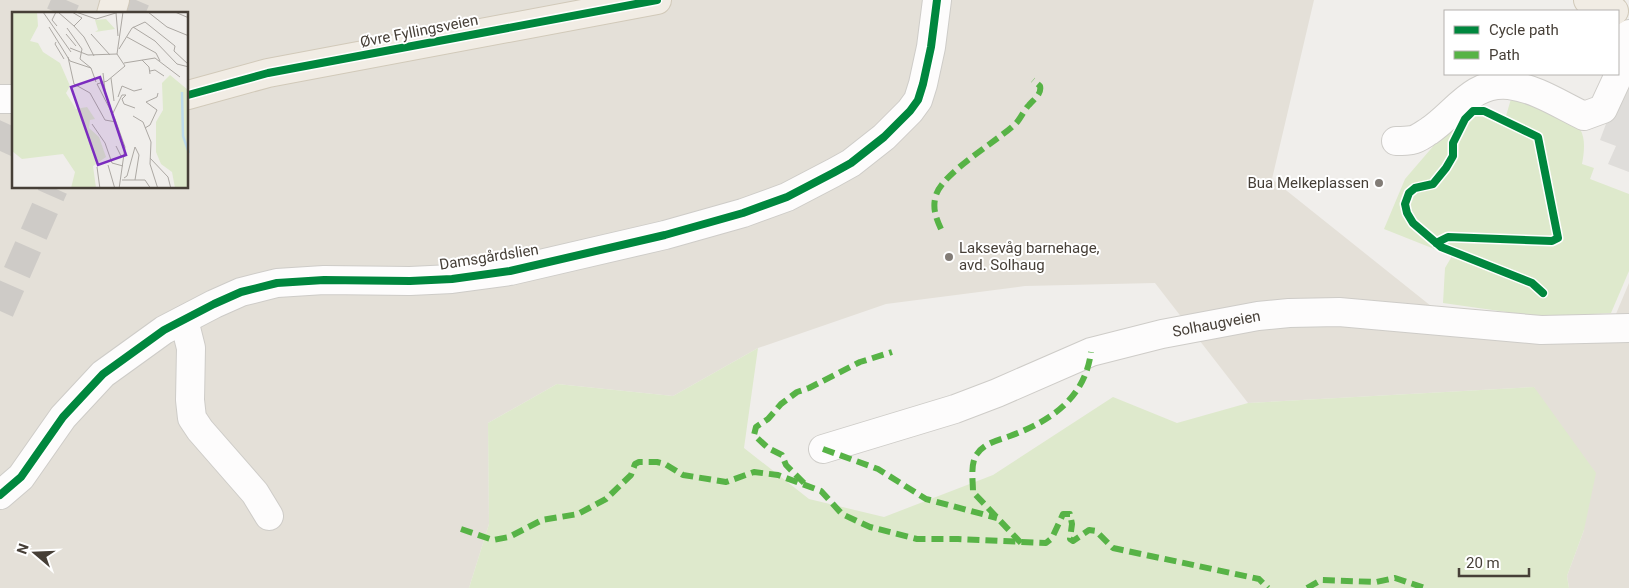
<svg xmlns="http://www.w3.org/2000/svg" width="1629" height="588" font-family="Roboto,sans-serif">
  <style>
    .residential { fill: #e4e0d8; fill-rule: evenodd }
    .green { fill: #dee9cc }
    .parking { fill: #dfddda }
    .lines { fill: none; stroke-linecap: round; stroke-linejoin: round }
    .highway-tunnel { stroke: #cecbc7; stroke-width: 28; stroke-dasharray: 28 14; stroke-linecap: butt }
    .minor-casing { stroke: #ceccc8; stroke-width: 30 }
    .major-casing { stroke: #d1c9b9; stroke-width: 30 }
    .minor { stroke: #fdfcfc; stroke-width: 28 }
    .major { stroke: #f1ece4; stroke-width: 28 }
    .quiet { stroke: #57b346; stroke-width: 6; stroke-dasharray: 12 6; stroke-linecap: butt }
    .cycleway-casing { stroke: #fff; stroke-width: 11 }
    .cycleway { stroke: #00873e; stroke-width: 8 }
    .poi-dot { fill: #827c76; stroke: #fff; stroke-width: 2 }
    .labels { text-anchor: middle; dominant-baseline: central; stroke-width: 4; stroke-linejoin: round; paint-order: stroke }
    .street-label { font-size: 15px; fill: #463f37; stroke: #fff }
    .poi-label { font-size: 15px; fill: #463f37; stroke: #fff; text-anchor: end }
    .inset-river { fill: none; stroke: #bddbec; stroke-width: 2.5 }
    .inset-road { fill: none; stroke: #aca8a3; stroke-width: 1 }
    .view { fill: #7b2cbf; fill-opacity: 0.15; stroke: #7b2cbf; stroke-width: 2.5 }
    .inset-edge { fill: none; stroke: #463f37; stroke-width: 2.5 }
  </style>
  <rect width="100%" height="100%" fill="#f0eeeb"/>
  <path class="residential" d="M0,0H1314L1272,179L1431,306L1541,321H1613L1629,283V588H1569L1567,576L1584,530L1534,387L1248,403L1155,283L1025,286L886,304L758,348L673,396L557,384L488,423L489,524L469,588H0ZM14,14H188V188H14Z"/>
  <g class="green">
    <path d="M1513,92C1530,100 1571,114 1580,129C1586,139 1584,153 1582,164L1594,168L1590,179L1629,194V271L1611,313L1542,317L1443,303L1445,268L1452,256L1384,229L1405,179L1472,101L1506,116Z"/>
    <polygon points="758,348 744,448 809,499 884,517 993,475 1113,397 1177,423 1248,403 1534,387 1596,473 1584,530 1567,576 1569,588 469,588 489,524 488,423 557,384 673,396"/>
  </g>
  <polygon class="parking" points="1626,70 1629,71 1629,172 1608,164 1616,146 1600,140"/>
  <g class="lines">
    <g class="highway-tunnel">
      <polyline points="60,14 66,0"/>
      <polyline points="130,14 136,0"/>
      <polyline points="0,151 14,120"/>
      <polyline points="0,311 54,188"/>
    </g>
    <g class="minor-casing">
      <g id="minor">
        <polyline points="0,99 14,99"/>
        <path d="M1396,141C1401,141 1407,141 1412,140C1418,139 1424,134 1429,131C1456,113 1472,81 1509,85C1535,88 1561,105 1584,116L1603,109L1616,81L1629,34"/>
        <polyline points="184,320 191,348 190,400 192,418 200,430 255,493 269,516"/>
        <path id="s1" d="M823,449L955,409L997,393L1091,352L1162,334L1258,316L1289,313L1339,312L1541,330L1629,328"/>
        <polyline points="0,495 21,477 63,417 103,374 164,330 214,304 241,292 277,283 324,280 410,281 452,279 510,271 665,235 743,213 787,197 833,173 851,163 884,137 910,111 918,100 923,84 931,47 937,0"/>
      </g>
    </g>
    <g class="major-casing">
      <g id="major">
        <polyline points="1588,0 1614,11"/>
        <polyline points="111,14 115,0"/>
        <polyline points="188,95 268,73 657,0"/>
      </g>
    </g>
    <use href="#minor" class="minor"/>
    <use href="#major" class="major"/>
    <g class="quiet">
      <path d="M941,229C936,218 932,208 936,195C943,173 994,143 1013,126C1020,121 1023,111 1029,105C1034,99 1042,94 1040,86L1033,80"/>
      <polyline points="823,449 878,469 926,499 997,518"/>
      <polyline points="804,483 786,465 782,455 768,448 754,435 756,427 768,419 781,404 797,392 809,388 860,362 892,352"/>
      <polyline points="461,529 493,540 509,537 542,520 578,514 606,499 631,475 635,464 639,462 657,462 665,464 683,475 726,482 754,472 778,475 821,491 842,514 870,527 917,539 958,539 1046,543 1052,538 1063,514 1070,514 1072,524 1070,539 1073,541 1089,530 1096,531 1113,548 1259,579 1268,588"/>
      <path d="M1021,543L973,492C973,481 970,463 977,454C984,443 999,440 1010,436C1051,421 1085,398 1091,352"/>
      <polyline points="1307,588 1321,580 1376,582 1395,578 1425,588"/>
    </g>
    <g class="cycleway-casing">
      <g id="cycleway">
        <polyline points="188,95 268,73 657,0"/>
        <polyline points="1436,243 1448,237 1552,241 1558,238 1538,137 1484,111 1473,111 1465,119 1453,143 1453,156 1446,168 1433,184 1415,188 1409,193 1405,204 1407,213 1413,223 1441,247 1532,283 1543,293"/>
        <polyline points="0,495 21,477 63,417 103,374 164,330 214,304 241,292 277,283 324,280 410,281 452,279 510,271 665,235 743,213 787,197 833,173 851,163 884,137 910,111 918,100 923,84 931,47 937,0"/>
      </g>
    </g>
    <use href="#cycleway" class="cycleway"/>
  </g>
  <g class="poi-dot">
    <circle cx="1379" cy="183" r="5"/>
    <circle cx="949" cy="257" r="5"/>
  </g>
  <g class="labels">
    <g class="street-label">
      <text transform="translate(419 31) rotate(-11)">Øvre Fyllingsveien</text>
      <text transform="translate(489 257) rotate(-9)">Damsgårdslien</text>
      <text stroke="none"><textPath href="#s1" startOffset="414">Solhaugveien</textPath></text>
    </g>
    <g class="poi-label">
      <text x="1369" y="183">Bua Melkeplassen</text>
      <text x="959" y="248" text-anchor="start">Laksevåg barnehage,<tspan x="959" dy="17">avd. Solhaug</tspan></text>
    </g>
  </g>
  <g transform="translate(12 12)">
    <rect width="176" height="176" fill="#f0eeeb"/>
    <path d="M0,0H25L26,14L18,29L26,31L31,40L48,51L58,74L54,81L64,97L75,95L83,107L78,108L77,116L87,125L94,145L81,154L84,176H59L63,160L51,142L10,147L0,139ZM94,7L103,17L83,20L86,18L83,8ZM158,63L176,78V176H163L160,160L149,152L144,140V110L151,98L150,71Z" fill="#dee9cc"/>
    <path class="inset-river" d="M170,80L171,124L177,141"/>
    <path class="inset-road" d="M31,0L59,40M44,0L40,8L45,14M46,0L62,14M60,0L70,6L62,14L72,25L82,44M64,0L84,7L107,0M136,0L155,15L177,24M163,0L177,6M104,1L106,24M37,15L58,49L79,56L84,70M121,15L143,29L165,52L177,55M55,16L70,37M54,22L64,34M79,22L98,43M115,25L144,41L148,49M44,30L43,32L52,47M58,36L76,43L105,42M70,37L68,47L79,56M107,37L120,16L133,10L163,34L162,39L177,53M56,45L62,72L78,81L93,108L104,110M130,48L137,55L138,62M112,51L143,46L168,65M138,59L143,58L152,64M91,61L93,78M99,66L102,89M106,85L110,74L122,79L130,77M101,101L110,83H114L110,87L112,92L123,96M121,104L131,110L139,130L138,152L146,177M80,112L93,131L100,151L111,154M133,116L138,113L145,98L134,90L145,85L146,81M104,134L109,144H113M138,146L156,165L159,177M96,153L103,177M85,155L88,177M112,166L115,164L123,135L127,143L123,168M110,168H133L139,177M107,177L113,135L103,107L85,72L95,69L113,54L105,42L111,0"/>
    <path class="view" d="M88,65L114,143L86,153L59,75Z"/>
    <rect width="176" height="176" class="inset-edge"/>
  </g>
  <rect x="1444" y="10" width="175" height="65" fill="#ffffff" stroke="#b5b2af"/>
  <rect x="1454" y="26" width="25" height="8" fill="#00873e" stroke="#b5b2af"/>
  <text x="1489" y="35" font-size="15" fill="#463f37">Cycle path</text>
  <rect x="1454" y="51" width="25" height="8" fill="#57b346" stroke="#b5b2af"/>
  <text x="1489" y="60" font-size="15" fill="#463f37">Path</text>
  <g transform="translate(35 553) rotate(289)" stroke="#ffffff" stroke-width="4" paint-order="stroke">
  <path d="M0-4L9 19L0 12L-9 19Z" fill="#463f37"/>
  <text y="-8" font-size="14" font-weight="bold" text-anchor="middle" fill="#463f37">N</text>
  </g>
  <path d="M1459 568v8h70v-8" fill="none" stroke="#463f37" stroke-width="2.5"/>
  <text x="1466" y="568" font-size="15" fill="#463f37" stroke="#ffffff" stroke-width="4" paint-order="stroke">20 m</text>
</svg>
